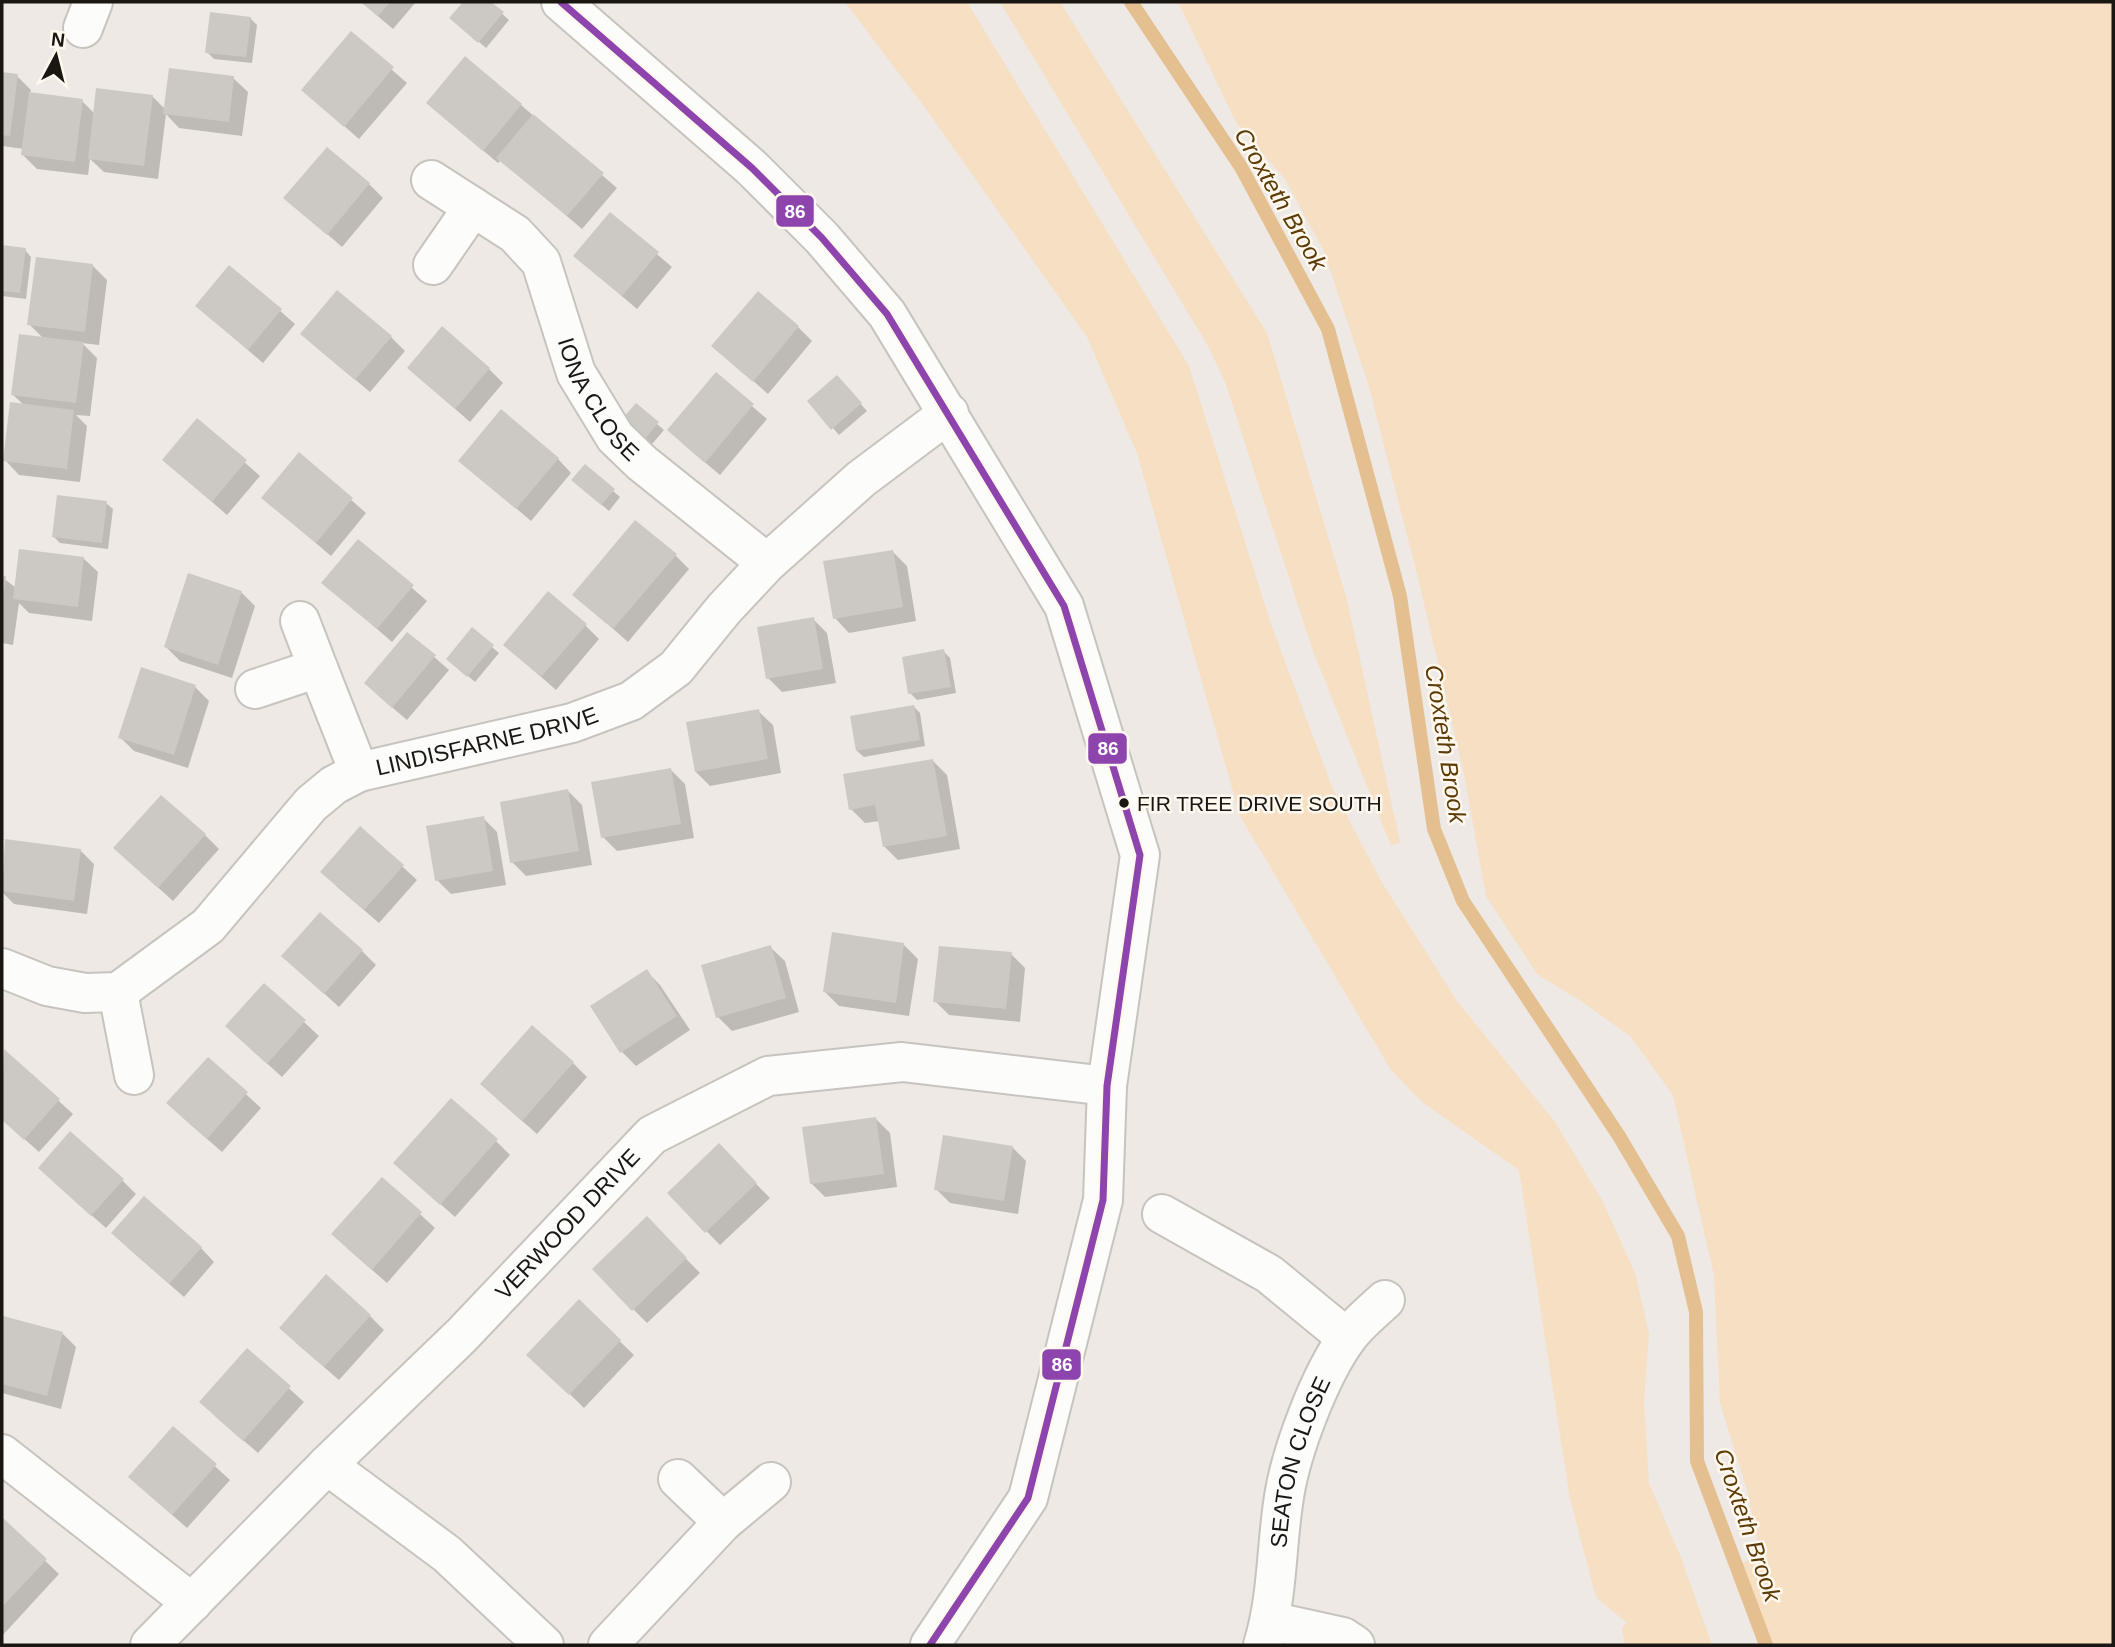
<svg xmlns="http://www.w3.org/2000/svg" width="2115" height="1647" font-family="Helvetica,sans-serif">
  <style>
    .green { fill: #f6dfc2 }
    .shadow { fill: #0003 }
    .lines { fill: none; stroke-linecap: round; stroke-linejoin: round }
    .stream { stroke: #e4c091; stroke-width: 14 }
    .building { fill: #ccc9c4 }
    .street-casing { stroke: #c7c3bf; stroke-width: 42 }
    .secondary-casing { stroke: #c7c3bf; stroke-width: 42 }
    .street { stroke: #fcfcfb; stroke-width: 38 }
    .secondary { stroke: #fcfcfb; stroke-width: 38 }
    .bus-1-casing { stroke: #fff8ef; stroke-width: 12 }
    .bus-1 { stroke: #8e44ad; stroke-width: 7 }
    .bus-dot { fill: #1a1713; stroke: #fff8ef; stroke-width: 2.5 }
    .labels { text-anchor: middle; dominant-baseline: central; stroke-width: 5; stroke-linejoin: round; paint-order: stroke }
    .bus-label { font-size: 21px; fill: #1a1713; stroke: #fff8ef; text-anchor: start }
    .street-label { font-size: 23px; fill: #1a1713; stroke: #fff8ef }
    .water-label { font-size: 24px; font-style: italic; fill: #5c3b05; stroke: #fff8ef }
    .line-badge { stroke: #fff8ef; stroke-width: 2.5 }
    .badge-label { font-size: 19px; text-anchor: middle; font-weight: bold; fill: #fff }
  </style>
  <rect width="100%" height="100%" fill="#eee9e4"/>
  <g class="green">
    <polygon points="845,2 967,2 1189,366 1272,627 1332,787 1381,881 1457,1001 1555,1122 1603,1202 1635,1273 1649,1333 1644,1401 1649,1483 1680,1555 1712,1645 1625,1645 1622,1628 1627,1623 1596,1597 1570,1499 1519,1170 1422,1102 1391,1070 1240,816 1137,453 1087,337 926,109"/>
    <polygon points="1000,2 1060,2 1267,333 1347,600 1400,842 1391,846 1312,648 1225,382 1208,346"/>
    <polygon points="1178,2 2113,2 2113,1645 1766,1645 1735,1568 1760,1553 1748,1493 1720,1403 1714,1276 1673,1095 1630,1036 1581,1001 1537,974 1486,896 1464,774 1419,582 1368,383 1324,251 1285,179 1236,122"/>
  </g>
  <g class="shadow">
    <polygon points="361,2 416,2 393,29"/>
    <polygon points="465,2 489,2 509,20 486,48 452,18"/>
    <polygon points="250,18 257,25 252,63 214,59 207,52"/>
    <polygon points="351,34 407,83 359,139 303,90"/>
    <polygon points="2,74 17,76 31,90 30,94 82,101 95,114 152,96 166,110 233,78 248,92 242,136 179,128 166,114 158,179 104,172 90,159 88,175 37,169 23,155 24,149 2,146"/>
    <polygon points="521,105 617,188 582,229 501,160 498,163 443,117"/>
    <polygon points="369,184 383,198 342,247 286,198"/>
    <polygon points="610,214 672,267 637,309 590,269"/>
    <polygon points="2,247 25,250 31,257 26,299 2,296"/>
    <polygon points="93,266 107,280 99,345 82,343 97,358 90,416 76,415 87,426 80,482 19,475 5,460 24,405 13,395 44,339 29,324"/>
    <polygon points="230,267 295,324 263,363 197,306"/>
    <polygon points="798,327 812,341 768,394 714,346"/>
    <polygon points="391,337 405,351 370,392 316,347"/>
    <polygon points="409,368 489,369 503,383 470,422"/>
    <polygon points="716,375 767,419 720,475 683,444"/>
    <polygon points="843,384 867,411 839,435 833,428"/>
    <polygon points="197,420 260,476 227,515 164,460"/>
    <polygon points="657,424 664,430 652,444 630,426"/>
    <polygon points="299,454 366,513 331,556 263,498"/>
    <polygon points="558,459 571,473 531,521 461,461"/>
    <polygon points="580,486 613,491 620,497 609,511"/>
    <polygon points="106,503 113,509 108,549 60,543 54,537"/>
    <polygon points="358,541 427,601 392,642 323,582"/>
    <polygon points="892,551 907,566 916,621 849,633 835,618"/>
    <polygon points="675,555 689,569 628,642 575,595"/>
    <polygon points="83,558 98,572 92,621 29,613 19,603 13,645 2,643 2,577 16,588"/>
    <polygon points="241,592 255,606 232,678 180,661 166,647"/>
    <polygon points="813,619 827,633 836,683 782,692 768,678"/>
    <polygon points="585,625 599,639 556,690 505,645"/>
    <polygon points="472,630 499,653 475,682 455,665"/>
    <polygon points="408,634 449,670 407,720 380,697"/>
    <polygon points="943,651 950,658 956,693 917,700 910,693"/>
    <polygon points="195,687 209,701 188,768 134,751 120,737"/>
    <polygon points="913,706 920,713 925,746 864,757 857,751"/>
    <polygon points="758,711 773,725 781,773 710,786 696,772"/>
    <polygon points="932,760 947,775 960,849 898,860 884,846 880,821 865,823 851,809"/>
    <polygon points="671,770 685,784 694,838 617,851 603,837"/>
    <polygon points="568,791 582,805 592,865 526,876 512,862"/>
    <polygon points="483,818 497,832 506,885 451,894 437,880"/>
    <polygon points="360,828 417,880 379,923 336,886"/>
    <polygon points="205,835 219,849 173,901 130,862"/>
    <polygon points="7,841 80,850 94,864 87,914 14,904 2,892"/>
    <polygon points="904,945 918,959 909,1016 839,1006 825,992"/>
    <polygon points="770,947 785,961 799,1012 732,1031 718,1017"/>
    <polygon points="362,951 376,965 339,1007 283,956"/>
    <polygon points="1011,954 1025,968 1020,1022 949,1015 935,1001"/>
    <polygon points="646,971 660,985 690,1030 636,1066 622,1052"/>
    <polygon points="264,985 319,1036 282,1077 241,1040"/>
    <polygon points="4,1051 73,1114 39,1152 2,1119"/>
    <polygon points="208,1059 261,1108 222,1152 182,1117"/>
    <polygon points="573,1063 587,1077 537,1134 496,1098"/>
    <polygon points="876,1119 890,1133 897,1187 825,1197 811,1183"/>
    <polygon points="496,1141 510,1155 455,1217 410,1177"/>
    <polygon points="719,1146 770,1198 720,1245 669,1193"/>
    <polygon points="1012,1147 1026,1161 1018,1214 950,1203 936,1189"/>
    <polygon points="382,1179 435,1228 387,1283 347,1248"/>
    <polygon points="122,1180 136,1194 106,1228 54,1182"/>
    <polygon points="647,1219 700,1273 647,1323 633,1309"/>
    <polygon points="127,1247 201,1248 214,1262 184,1297"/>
    <polygon points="579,1302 634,1355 584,1408 529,1354"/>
    <polygon points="370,1316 384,1330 339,1380 295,1342"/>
    <polygon points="4,1319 62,1333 76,1347 61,1409 2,1393"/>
    <polygon points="247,1350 304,1402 258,1453 215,1416"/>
    <polygon points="173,1428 230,1480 187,1528 144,1490"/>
    <polygon points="3,1521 59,1574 2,1636 2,1522"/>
  </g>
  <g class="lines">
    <polyline class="stream" points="1131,2 1241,167 1328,329 1400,596 1434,829 1463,901 1619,1136 1678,1236 1696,1312 1697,1461 1766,1645"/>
  </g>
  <g class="building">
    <polygon points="361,2 390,2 378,16"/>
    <polygon points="463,2 491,2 504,12 478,43 449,18"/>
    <polygon points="210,12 251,17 246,57 205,53"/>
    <polygon points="351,31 394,67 344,127 301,90"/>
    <polygon points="465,56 522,104 483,151 426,103"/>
    <polygon points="169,68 234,76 229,122 163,114"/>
    <polygon points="2,72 18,74 10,136 2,135"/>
    <polygon points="96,88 153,95 144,166 88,159"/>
    <polygon points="29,92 83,99 75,162 21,155"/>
    <polygon points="533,114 604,173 567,216 496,158"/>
    <polygon points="327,147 370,183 327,235 283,198"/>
    <polygon points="610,212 659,252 622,296 573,256"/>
    <polygon points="2,245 26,248 20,293 2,291"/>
    <polygon points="36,257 93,264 85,332 27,325"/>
    <polygon points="229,265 282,309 248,350 195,306"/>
    <polygon points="337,290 392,336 355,380 300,334"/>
    <polygon points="758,291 799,326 753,382 711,346"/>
    <polygon points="442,326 490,368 455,409 407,368"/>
    <polygon points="19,334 84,342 76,403 11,395"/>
    <polygon points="716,372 754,404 705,463 667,430"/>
    <polygon points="837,375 862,403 831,430 807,401"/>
    <polygon points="10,402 74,410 67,469 3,461"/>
    <polygon points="636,403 659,422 645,439 621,420"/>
    <polygon points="501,409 559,458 516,509 458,461"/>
    <polygon points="197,418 247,460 212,502 162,460"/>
    <polygon points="299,452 353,498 316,543 261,498"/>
    <polygon points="585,464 615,489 601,505 571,480"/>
    <polygon points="57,495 107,501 102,543 52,537"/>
    <polygon points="635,520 677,554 613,629 572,595"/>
    <polygon points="358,539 414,585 377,629 321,583"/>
    <polygon points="19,549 84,557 78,607 13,599"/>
    <polygon points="893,550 903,607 833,619 823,561"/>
    <polygon points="188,573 242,591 218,665 164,647"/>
    <polygon points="2,576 6,576 3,601 2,601"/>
    <polygon points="548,591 587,624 541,677 503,645"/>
    <polygon points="814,617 823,669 766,679 757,627"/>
    <polygon points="472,627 494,645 467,677 446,659"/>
    <polygon points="407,632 436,655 392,708 364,683"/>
    <polygon points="944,649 951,687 908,694 902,657"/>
    <polygon points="141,667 196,685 174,755 118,738"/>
    <polygon points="914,705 920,740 856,751 850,716"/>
    <polygon points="759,709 768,759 695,772 686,722"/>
    <polygon points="933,759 947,836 883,847 875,805 849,810 843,774"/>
    <polygon points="671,768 681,824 601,838 591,782"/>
    <polygon points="568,789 579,851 510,863 500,802"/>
    <polygon points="161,795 206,834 158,888 113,848"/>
    <polygon points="484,816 493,871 435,881 426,826"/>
    <polygon points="360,826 404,865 364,910 320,872"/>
    <polygon points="5,839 81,849 74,901 2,891"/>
    <polygon points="320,912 363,950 324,994 281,956"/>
    <polygon points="832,932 904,943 896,1003 823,992"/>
    <polygon points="771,945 786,998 716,1018 701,965"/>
    <polygon points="939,946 1012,952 1006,1009 933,1002"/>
    <polygon points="647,969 677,1016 620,1053 590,1006"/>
    <polygon points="264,983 306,1020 267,1064 225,1026"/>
    <polygon points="532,1025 574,1062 522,1121 480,1084"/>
    <polygon points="4,1049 60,1099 24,1140 2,1120"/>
    <polygon points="208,1057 248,1092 207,1139 166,1103"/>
    <polygon points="451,1098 498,1139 440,1205 393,1163"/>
    <polygon points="876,1117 884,1174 810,1184 802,1127"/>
    <polygon points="70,1131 124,1179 91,1216 38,1168"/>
    <polygon points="943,1135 1013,1146 1004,1201 934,1190"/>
    <polygon points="719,1143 757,1183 705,1233 667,1193"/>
    <polygon points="382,1177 422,1212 372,1270 331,1234"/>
    <polygon points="144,1196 202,1247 169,1284 111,1233"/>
    <polygon points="647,1216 687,1258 632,1311 592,1269"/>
    <polygon points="326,1274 371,1315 324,1367 279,1328"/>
    <polygon points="579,1299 621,1340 569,1395 526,1355"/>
    <polygon points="3,1316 63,1332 47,1396 2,1384"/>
    <polygon points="247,1348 291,1386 243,1441 199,1402"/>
    <polygon points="173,1426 217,1464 172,1515 128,1477"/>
    <polygon points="3,1518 47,1559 2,1607 2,1519"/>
  </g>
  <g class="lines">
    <g class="street-casing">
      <g id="street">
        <polyline points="83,28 93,2"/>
        <polyline points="431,180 473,207 433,265"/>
        <path id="s1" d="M473,207L515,234L541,262L576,373L615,437L642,463L767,563"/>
        <polyline points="318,668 359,772"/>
        <polyline points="255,689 318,668 300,621"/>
        <path id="s2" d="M2,968L47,986L85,993L118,992L208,926L311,804L334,785L359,772L572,723L631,701L676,668L724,609L767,563L861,479L949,413"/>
        <polyline points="118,992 134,1075"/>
        <polyline points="1162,1214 1269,1274 1347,1338"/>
        <polyline points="2,1454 192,1603"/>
        <polyline points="327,1465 447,1554 544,1645"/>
        <polyline points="678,1479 723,1522 771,1482"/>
        <polyline points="1270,1621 1343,1637 1355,1645"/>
        <path id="s3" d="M150,1645L327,1465L461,1336L652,1135L768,1076L902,1062L1107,1086"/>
        <polyline points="608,1645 723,1522"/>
        <path id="s4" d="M1263,1645C1278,1597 1276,1546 1284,1497C1291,1451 1320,1375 1347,1338C1357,1324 1372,1312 1385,1300"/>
      </g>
    </g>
    <g class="secondary-casing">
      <polyline id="secondary" points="561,2 752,168 822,238 887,314 1064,606 1140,855 1107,1086 1103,1200 1028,1498 930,1645"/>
    </g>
    <use href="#street" class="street"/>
    <use href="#secondary" class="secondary"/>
    <g class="bus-1-casing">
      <polyline id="bus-1" points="561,2 752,168 822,238 887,314 1064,606 1140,855 1107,1086 1103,1200 1028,1498 930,1645"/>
    </g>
    <use href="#bus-1" class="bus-1"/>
  </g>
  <circle class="bus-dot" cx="1124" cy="803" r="6"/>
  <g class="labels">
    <g class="bus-label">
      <text x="1137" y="803">FIR TREE DRIVE SOUTH</text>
    </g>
    <g class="street-label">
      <text stroke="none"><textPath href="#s1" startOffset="238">IONA CLOSE</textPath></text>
      <text stroke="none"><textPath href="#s2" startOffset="581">LINDISFARNE DRIVE</textPath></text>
      <text stroke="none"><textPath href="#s3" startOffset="593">VERWOOD DRIVE</textPath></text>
      <text stroke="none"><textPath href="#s4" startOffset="187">SEATON CLOSE</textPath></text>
    </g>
    <g class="water-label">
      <text transform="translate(1281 199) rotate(60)">Croxteth Brook</text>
      <text transform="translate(1446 744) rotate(81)">Croxteth Brook</text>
      <text transform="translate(1748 1525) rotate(71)">Croxteth Brook</text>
    </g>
  </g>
  <g class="line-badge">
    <rect x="775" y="194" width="40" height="34" rx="7" fill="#8e44ad"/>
    <rect x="1087" y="732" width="41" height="33" rx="7" fill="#8e44ad"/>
    <rect x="1041" y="1348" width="41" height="33" rx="7" fill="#8e44ad"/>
  </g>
  <g class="badge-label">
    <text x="795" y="218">86</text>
    <text x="1108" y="755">86</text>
    <text x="1062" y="1371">86</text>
  </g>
  <rect width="2115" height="1647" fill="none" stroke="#1a1713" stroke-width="7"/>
  <g transform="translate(56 56) rotate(7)" stroke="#fff8ef" stroke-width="5" paint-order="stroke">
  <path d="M0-5L12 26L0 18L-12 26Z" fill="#1a1713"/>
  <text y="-10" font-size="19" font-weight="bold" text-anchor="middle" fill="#1a1713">N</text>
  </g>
</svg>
